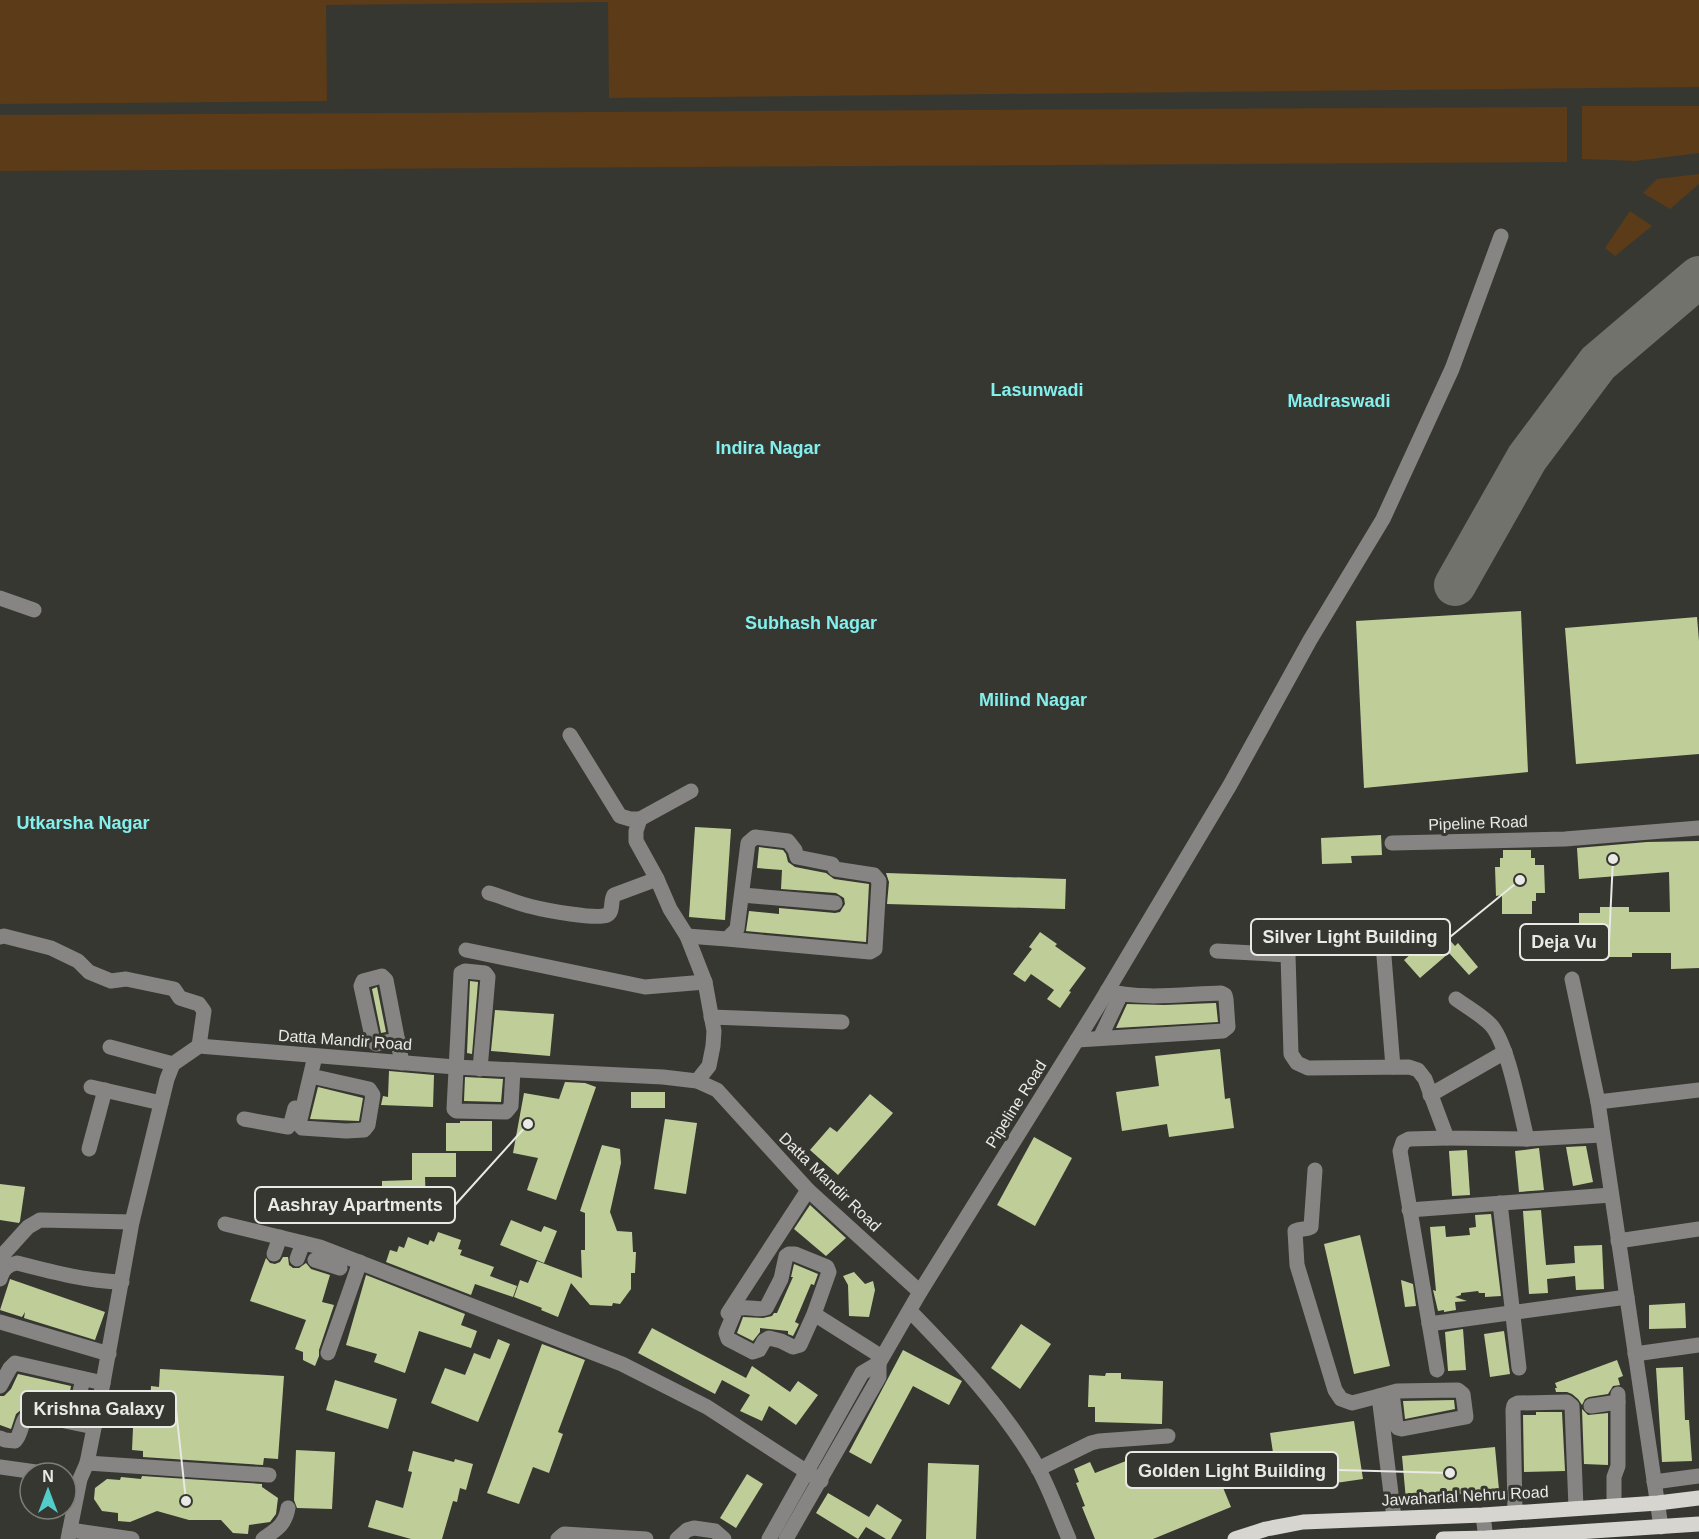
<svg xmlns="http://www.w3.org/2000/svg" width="1699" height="1539" font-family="Helvetica,sans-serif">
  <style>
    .green { fill: #5b3b18 }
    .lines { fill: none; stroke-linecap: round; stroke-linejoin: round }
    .taxiway { stroke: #72726d; stroke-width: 42 }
    .building { fill: #bfce99 }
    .minor { stroke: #878583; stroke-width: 15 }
    .major { stroke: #d7d5cf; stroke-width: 15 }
    .labels { text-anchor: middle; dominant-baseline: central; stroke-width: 6; stroke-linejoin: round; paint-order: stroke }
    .street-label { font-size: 16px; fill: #e9e9e6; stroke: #373731 }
    .neighbourhood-label { font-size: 18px; font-weight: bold; fill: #84efec; stroke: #373731 }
    .leader { fill: none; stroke: #e9e9e6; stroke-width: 2 }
    .callout-dot { fill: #e9e9e6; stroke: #373731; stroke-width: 2 }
    .callout { fill: #373731; stroke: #e9e9e6; stroke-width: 2 }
    .callout-label { font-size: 18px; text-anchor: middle; font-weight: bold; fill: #e9e9e6 }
  </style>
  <rect width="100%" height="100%" fill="#373731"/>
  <g class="green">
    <polygon points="0,0 1699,0 1699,87 609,98 608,2 326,5 327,101 0,104"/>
    <polygon points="1582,106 1699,106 1699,153 1635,161 1582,159"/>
    <polygon points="1567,107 1567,162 0,171 0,115"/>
    <polygon points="1699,174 1699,184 1670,209 1643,193 1657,179"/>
    <polygon points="1630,211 1652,226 1615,256 1605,248"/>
  </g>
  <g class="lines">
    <polyline class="taxiway" points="1455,585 1527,458 1598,363 1699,277"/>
  </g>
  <g class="building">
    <polygon points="1521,611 1528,772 1364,788 1356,621"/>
    <polygon points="1697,617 1699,641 1699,754 1576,764 1565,628"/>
    <polygon points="695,827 731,829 725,920 689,917"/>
    <polygon points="1381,835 1382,855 1351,856 1352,863 1322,864 1321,838"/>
    <polygon points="1699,841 1699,968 1671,969 1671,953 1632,953 1632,957 1599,957 1599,951 1579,951 1579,913 1600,913 1600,907 1629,907 1629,912 1670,912 1669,872 1579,879 1577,848 1647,842"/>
    <polygon points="759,847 783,850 786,854 788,862 795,867 826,873 834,879 869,884 866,942 746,931 749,911 779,914 779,908 835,913 840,912 845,904 844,898 836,893 781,889 782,870 757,868"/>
    <polygon points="1503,850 1531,850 1531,858 1535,858 1535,865 1544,865 1545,893 1536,893 1536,901 1532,901 1532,914 1502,914 1502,895 1496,896 1495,867 1500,867 1500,858 1503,858"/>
    <polygon points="886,873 1066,879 1065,909 887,904 889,882"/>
    <polygon points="1440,929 1455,946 1458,943 1478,967 1469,975 1449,953 1420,978 1404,960"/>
    <polygon points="1040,932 1057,944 1055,946 1086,968 1069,991 1071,992 1060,1008 1047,999 1054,990 1031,974 1025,982 1013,974 1032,949 1029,947"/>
    <polygon points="470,981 478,982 472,1054 467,1053"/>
    <polygon points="377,987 386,1032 381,1033 372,989"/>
    <polygon points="1216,1003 1218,1022 1116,1028 1127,1004 1164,1005"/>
    <polygon points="495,1010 554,1014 550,1056 491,1051"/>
    <polygon points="1220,1049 1225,1099 1230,1098 1234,1128 1169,1137 1167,1124 1122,1131 1116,1092 1159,1086 1155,1056"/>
    <polygon points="389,1071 434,1075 433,1107 381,1105 383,1096 388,1097"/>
    <polygon points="465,1077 503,1079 501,1102 464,1101"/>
    <polygon points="565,1082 585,1083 596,1087 556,1200 527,1190 538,1158 513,1153 524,1093 559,1099"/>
    <polygon points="318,1087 363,1098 359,1121 310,1119"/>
    <rect x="631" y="1092" width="34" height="16"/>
    <polygon points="870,1094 893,1113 838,1175 810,1150 830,1127 837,1132"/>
    <polygon points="665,1119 697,1123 686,1194 654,1189"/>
    <polygon points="460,1121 492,1121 492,1151 446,1151 446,1123 460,1123"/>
    <polygon points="1034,1137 1072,1158 1035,1226 997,1205"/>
    <polygon points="602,1145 620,1149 621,1163 610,1212 617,1231 632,1232 633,1252 636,1252 635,1273 631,1273 631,1289 620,1304 613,1303 612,1306 590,1305 571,1283 558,1317 541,1310 542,1308 514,1297 520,1280 528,1283 537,1261 582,1278 581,1250 585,1250 585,1213 580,1211"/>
    <polygon points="1586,1146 1593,1182 1573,1186 1566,1147"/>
    <polygon points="1539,1148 1544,1190 1519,1192 1515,1151"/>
    <polygon points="1467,1150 1470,1195 1452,1196 1449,1151"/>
    <polygon points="412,1153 456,1153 456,1177 425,1177 426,1207 382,1209 382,1181 412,1180"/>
    <polygon points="0,1184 25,1187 20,1221 19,1223 0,1220"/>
    <polygon points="810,1205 846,1238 826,1256 794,1229"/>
    <polygon points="1541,1210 1546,1265 1575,1263 1574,1246 1602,1245 1604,1289 1576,1290 1575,1276 1547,1279 1548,1293 1529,1294 1523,1211"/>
    <polygon points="1491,1214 1501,1296 1485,1297 1485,1293 1479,1293 1478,1291 1461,1293 1461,1295 1455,1297 1467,1301 1455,1302 1456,1310 1444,1312 1444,1310 1438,1311 1433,1290 1436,1291 1430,1227 1445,1226 1446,1237 1470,1235 1469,1228 1476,1227 1475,1215"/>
    <polygon points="511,1220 541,1232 544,1226 557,1231 544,1263 500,1245"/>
    <polygon points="438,1232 461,1240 458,1249 462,1250 460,1255 494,1267 490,1276 517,1286 513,1297 475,1284 471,1295 386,1262 390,1250 397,1252 399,1246 404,1248 408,1237 428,1245 430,1240 434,1242"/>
    <polygon points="1360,1235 1390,1366 1354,1374 1324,1244"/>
    <polygon points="283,1257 288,1257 289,1265 293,1268 299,1268 306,1263 311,1269 330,1275 322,1302 334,1305 319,1350 319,1356 315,1366 303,1360 303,1352 295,1349 306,1320 250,1301 266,1258 270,1263 275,1264 280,1262"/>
    <polygon points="794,1264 818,1274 814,1285 811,1284 795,1322 799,1324 793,1336 788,1334 788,1331 760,1328 760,1332 753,1341 737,1333 743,1317 763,1318 772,1316 774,1313 777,1313 793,1277 791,1277"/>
    <polygon points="854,1272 865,1284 873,1281 875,1290 869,1317 849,1316 848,1285 843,1276"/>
    <polygon points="366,1275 465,1314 461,1325 477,1331 471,1348 419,1331 405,1373 374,1362 377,1354 346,1345"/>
    <polygon points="10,1279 105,1312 95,1340 24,1318 25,1312 22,1317 0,1310"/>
    <polygon points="1401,1280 1413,1284 1416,1306 1405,1307"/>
    <polygon points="1685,1303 1686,1328 1649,1329 1649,1305"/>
    <polygon points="1021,1324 1051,1344 1020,1389 991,1368"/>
    <polygon points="652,1328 746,1378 752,1366 790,1392 798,1381 818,1395 796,1425 769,1406 762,1421 740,1411 750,1395 722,1380 715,1394 638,1353"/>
    <polygon points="1463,1329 1466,1370 1448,1371 1445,1332"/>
    <polygon points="1504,1331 1510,1374 1490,1377 1484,1334"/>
    <polygon points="498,1339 510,1344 478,1422 431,1403 445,1368 465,1375 474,1353 490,1359"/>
    <polygon points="542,1344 585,1360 558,1432 563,1434 549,1473 533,1467 519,1504 487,1493"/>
    <polygon points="903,1350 962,1381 949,1405 913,1386 871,1464 849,1452"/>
    <polygon points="1617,1360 1623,1376 1618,1378 1620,1385 1613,1386 1608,1394 1589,1397 1585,1399 1582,1405 1578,1399 1572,1394 1567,1392 1556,1392 1555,1388 1557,1388 1555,1383"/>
    <polygon points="1683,1367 1685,1420 1689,1420 1692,1461 1662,1462 1656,1368"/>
    <polygon points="160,1369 284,1376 278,1459 264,1458 263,1465 143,1457 143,1451 132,1450 133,1428 143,1428 144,1406 150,1406 151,1386 159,1387"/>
    <polygon points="1106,1373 1121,1373 1121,1379 1163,1381 1162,1424 1095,1422 1095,1407 1088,1407 1089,1375 1105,1376"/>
    <polygon points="18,1374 71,1386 66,1411 33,1404 27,1405 16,1414 11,1429 0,1425 0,1396 4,1396 11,1389"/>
    <polygon points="335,1380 397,1399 388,1429 326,1410"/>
    <polygon points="1454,1400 1455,1409 1405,1419 1403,1401"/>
    <polygon points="1582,1409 1588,1415 1608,1413 1608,1465 1584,1464"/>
    <polygon points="1536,1412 1562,1412 1565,1471 1524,1472 1523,1415 1536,1415"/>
    <polygon points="1354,1421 1363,1479 1322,1485 1317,1453 1274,1459 1270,1433"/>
    <polygon points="1495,1447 1499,1490 1406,1500 1402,1456"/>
    <polygon points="296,1450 335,1452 332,1509 297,1508 294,1500"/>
    <polygon points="413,1451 454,1462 455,1459 473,1464 466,1490 460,1488 457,1502 453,1501 442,1539 411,1539 368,1527 376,1500 403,1508 412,1472 408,1471"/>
    <polygon points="1210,1456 1231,1507 1153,1539 1095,1539 1082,1507 1085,1506 1076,1483 1079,1482 1074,1469 1090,1462 1095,1473 1126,1461 1127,1465 1141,1459 1145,1468 1163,1461 1165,1466 1178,1461 1181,1469"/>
    <polygon points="928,1463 979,1465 976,1539 926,1539"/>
    <polygon points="747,1474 763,1484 736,1528 720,1518"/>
    <polygon points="142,1476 262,1484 262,1487 278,1498 276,1514 270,1522 249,1525 248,1534 233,1533 221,1520 189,1520 157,1511 130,1522 118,1521 118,1513 102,1511 94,1499 95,1488 107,1479 120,1480 121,1477 141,1479"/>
    <polygon points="828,1493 869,1517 877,1504 902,1520 891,1539 886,1539 866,1527 858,1539 816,1513"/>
  </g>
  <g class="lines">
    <g class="minor">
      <polyline points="0,598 34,610"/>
      <polyline points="570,735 620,816 630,819 640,819"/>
      <polyline points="691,791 640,819 636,831 636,841 657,879 670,909 687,936 705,982 714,1031 713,1046 709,1066 697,1081"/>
      <polyline points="1392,843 1565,839 1699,828"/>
      <path d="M489,893C504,897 518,904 533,907C545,910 597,920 607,915C614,911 610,901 614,895L657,879"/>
      <polyline points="742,895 835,903"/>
      <polyline points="687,936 727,939 737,929 748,843 755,837 788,841 795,850 797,857 832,864 835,869 874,875 879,881 875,949 870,952 727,939"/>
      <polyline points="0,937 4,936 51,948 78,961 89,972 111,981 126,979 174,989 180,998 199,1004 204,1011 199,1046"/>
      <polyline points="466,950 645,987 705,982"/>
      <polyline points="1217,951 1288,955 1291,1054 1297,1063 1308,1068 1409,1067 1418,1070 1425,1079 1447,1138 1527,1139 1602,1135"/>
      <path d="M1288,955C1288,945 1287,939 1296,935L1378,930L1382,932L1393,1067"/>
      <polyline points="1572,979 1598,1102 1661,1527"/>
      <path d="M1456,999C1467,1007 1480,1014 1490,1024C1508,1042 1520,1112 1527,1139"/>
      <polyline points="711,1017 842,1022"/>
      <polyline points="1100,1038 1121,994"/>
      <polyline points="398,1040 376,1044 373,1041 361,986 363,981 382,976 386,980 402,1063"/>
      <path d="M1077,1040L1223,1031L1228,1027L1226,999L1225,995L1221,993C1184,994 1144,1000 1107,991"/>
      <polyline points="110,1047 173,1064"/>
      <polyline points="480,1069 488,977 485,973 465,971 461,973 454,1109 456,1111 506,1112 511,1106 513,1070"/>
      <polyline points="311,1076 369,1089 373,1095 368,1125 364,1130 346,1131 302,1128 299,1124 315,1056"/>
      <polyline points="91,1087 161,1103"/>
      <polyline points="1430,1095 1505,1052"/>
      <polyline points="1598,1102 1699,1090"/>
      <polyline points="244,1119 288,1127 291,1123 295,1108"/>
      <polyline points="89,1149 105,1090"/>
      <path d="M1315,1170L1311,1227C1306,1230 1301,1228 1295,1231L1297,1265L1335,1390L1341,1399L1352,1403L1379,1396L1394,1518"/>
      <polyline points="1500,1203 1519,1368"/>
      <polyline points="1409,1210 1611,1195"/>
      <polyline points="225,1224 320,1247 622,1364 707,1407 821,1481"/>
      <polyline points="1618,1241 1699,1229"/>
      <polyline points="274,1254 280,1237"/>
      <polyline points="0,1258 28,1227 40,1220 132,1222"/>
      <polyline points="297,1259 303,1243"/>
      <polyline points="315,1260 340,1268"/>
      <path d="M0,1279C3,1269 7,1265 17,1263C52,1272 86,1281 122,1282"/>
      <path d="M910,1311C957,1359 1004,1409 1038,1468C1050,1490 1059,1516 1069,1539"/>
      <polyline points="728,1313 808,1190"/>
      <path d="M814,1314L829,1272L827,1267L795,1254H789L786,1256L781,1279L766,1308C757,1311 748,1305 736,1309L726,1333L728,1339L753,1352L759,1350L764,1341L769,1338L781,1341L793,1347L800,1345L814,1314L882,1357"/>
      <polyline points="0,1322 109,1354"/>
      <polyline points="1429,1324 1627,1297"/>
      <polyline points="328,1353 360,1262"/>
      <polyline points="1635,1354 1699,1345"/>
      <polyline points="1437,1370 1400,1151 1403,1142 1409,1139 1447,1138"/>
      <polyline points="0,1386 10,1368 15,1363 103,1383"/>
      <polyline points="1379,1396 1397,1391 1458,1390 1463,1394 1466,1417 1402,1429 1398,1428 1396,1425 1392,1393"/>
      <polyline points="1591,1406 1618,1402"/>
      <polyline points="73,1422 83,1379"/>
      <path d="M0,1438L5,1440L15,1441C23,1433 20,1418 31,1414L94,1427"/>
      <polyline points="87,1463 269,1475"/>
      <polyline points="0,1467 43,1473"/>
      <polyline points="1038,1469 1091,1443 1099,1441 1168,1436"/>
      <polyline points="1654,1482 1699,1476"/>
      <polyline points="1614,1506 1614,1477 1618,1466 1618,1394"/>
      <polyline points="1515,1512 1513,1410 1514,1405 1518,1403 1567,1402 1572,1406 1576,1508"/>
      <polyline points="1483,1515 1486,1539"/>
      <polyline points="70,1530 132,1539"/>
      <polyline points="68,1539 80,1479 87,1463 103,1383 132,1222 167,1079 173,1064 199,1046 455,1067 663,1077 697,1081 717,1090 808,1190 920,1292"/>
      <path d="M263,1539C277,1529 285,1525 288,1508"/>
      <polyline points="558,1539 564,1534 646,1539"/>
      <polyline points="677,1539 687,1530 694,1528 715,1531 724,1539"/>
      <polyline points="769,1539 862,1373 879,1363 920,1292 1100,1003 1230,785 1310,640 1383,519 1452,369 1501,236"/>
      <polyline points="786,1539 879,1377 879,1363"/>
    </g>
    <g class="major">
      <polyline points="1235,1539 1266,1529 1303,1522 1483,1515 1658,1503 1699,1498"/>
      <polyline points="1443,1539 1486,1538 1699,1524"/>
    </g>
  </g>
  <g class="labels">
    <g class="street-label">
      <text transform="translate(1478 823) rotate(-2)">Pipeline Road</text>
      <text transform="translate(345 1040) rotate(4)">Datta Mandir Road</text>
      <text transform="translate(1016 1104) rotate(-58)">Pipeline Road</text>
      <text transform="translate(830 1182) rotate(44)">Datta Mandir Road</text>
      <text transform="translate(1465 1496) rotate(-3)">Jawaharlal Nehru Road</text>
    </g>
    <g class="neighbourhood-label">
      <text x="1037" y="390">Lasunwadi</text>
      <text x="1339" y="401">Madraswadi</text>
      <text x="768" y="448">Indira Nagar</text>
      <text x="811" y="623">Subhash Nagar</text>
      <text x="1033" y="700">Milind Nagar</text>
      <text x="83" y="823">Utkarsha Nagar</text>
    </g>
  </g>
  <path class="leader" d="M1520 880L1450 937M1613 859L1609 942M528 1124L455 1205M186 1501L176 1409M1450 1473L1338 1470"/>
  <g class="callout-dot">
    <circle cx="1520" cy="880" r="6"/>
    <circle cx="1613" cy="859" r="6"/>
    <circle cx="528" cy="1124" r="6"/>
    <circle cx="186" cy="1501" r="6"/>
    <circle cx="1450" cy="1473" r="6"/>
  </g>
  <g class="callout">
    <rect x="1251" y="919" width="199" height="36" rx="6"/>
    <rect x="1520" y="924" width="89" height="36" rx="6"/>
    <rect x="255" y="1187" width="200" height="36" rx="6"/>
    <rect x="21" y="1391" width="155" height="36" rx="6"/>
    <rect x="1126" y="1452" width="212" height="36" rx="6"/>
  </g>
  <g class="callout-label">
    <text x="1350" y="943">Silver Light Building</text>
    <text x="1564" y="948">Deja Vu</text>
    <text x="355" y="1211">Aashray Apartments</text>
    <text x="99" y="1415">Krishna Galaxy</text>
    <text x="1232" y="1477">Golden Light Building</text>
  </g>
  <g transform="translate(48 1491)"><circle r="28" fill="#373731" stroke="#7e7e79" stroke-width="1.5"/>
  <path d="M0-4.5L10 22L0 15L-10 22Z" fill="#53cdca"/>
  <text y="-9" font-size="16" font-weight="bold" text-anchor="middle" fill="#e9e9e6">N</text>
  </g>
</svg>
